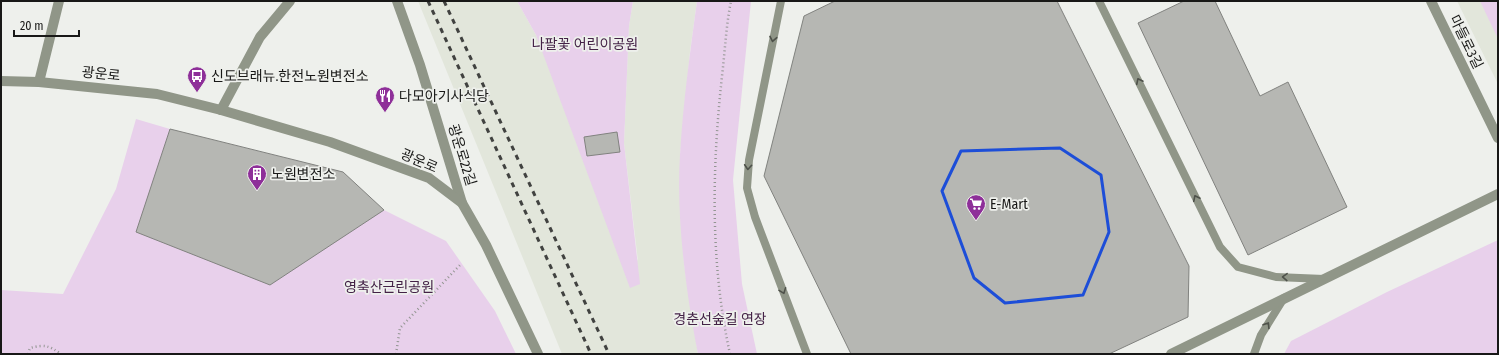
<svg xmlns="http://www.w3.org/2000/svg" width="1499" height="355" font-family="'Fira Sans Condensed','Noto Sans KR',sans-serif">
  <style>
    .built { fill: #e2e6db }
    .green { fill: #e8d0eb }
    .building { fill: #b6b7b3; stroke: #81827f }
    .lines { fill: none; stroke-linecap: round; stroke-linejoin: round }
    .path { stroke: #939592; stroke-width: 2.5; stroke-dasharray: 1 3; stroke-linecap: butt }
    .service { stroke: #909688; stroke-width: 8 }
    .minor { stroke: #909688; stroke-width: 10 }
    .tertiary { stroke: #909688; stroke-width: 10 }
    .rail { stroke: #414240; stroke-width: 3; stroke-dasharray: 5 5; stroke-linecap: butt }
    .oneway { stroke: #4e514a }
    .marked { fill: none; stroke: #1d4ed8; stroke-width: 3; stroke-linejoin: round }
    .labels { text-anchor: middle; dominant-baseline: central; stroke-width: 3.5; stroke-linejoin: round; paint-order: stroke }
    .street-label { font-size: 14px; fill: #181817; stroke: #eef0ec }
    .park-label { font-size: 14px; fill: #442247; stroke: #eef0ec }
    .poi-label { font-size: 14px; fill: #181817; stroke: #eef0ec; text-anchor: start }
  </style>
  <rect width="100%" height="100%" fill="#eef0ec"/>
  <g class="built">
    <polygon points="418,1 517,1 536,35 638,261 624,143 629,26 633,1 697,1 690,52 680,156 684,264 698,354 562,354"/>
    <polygon points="1457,1 1498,1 1498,84"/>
  </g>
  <g class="green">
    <polygon points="517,1 633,1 629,26 624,143 640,284 630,288 536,35"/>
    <path d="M697,1H751L733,180L742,284L757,354H698C686,292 676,218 680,155C683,104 690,52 697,1Z"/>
    <polygon points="1480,1 1498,1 1498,39"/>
    <polygon points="136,119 170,129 137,232 270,285 296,265 384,210 446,241 495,311 516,354 1,354 1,290 63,294 116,189"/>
    <polygon points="1498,240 1498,354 1284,354 1291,341 1387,292"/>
  </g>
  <g class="building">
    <polygon points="835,1 1057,1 1189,266 1188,317 1109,354 851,354 764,176 804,16"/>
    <polygon points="1184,1 1215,1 1260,96 1288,82 1347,207 1248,255 1138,23"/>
    <polygon points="170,129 343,172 384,210 270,285 136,232"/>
    <polygon points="617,132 620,152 587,156 584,137"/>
  </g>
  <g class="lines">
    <g class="path">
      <path d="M28,354L30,348C46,344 49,346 61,354"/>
      <polyline points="396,354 400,328 461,264"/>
      <path d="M730,354C710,263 712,168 722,76C725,51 726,26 731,1"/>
    </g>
    <g class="service">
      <polyline points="781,1 749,160 747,188 755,217 807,354"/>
      <polyline points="1099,1 1220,247 1238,267 1276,277 1324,279"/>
      <polyline points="1254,354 1261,335 1284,298"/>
    </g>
    <g class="minor">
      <polyline points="1431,1 1498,138"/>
      <polyline points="39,82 59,1"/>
      <polyline points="221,110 260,37 290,1"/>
    </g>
    <g class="tertiary">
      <polyline points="397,1 420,65 462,203"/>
      <polyline points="1,81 39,82 157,94 221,110 330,142 429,178 462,203 486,245 538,354"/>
      <polyline points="1171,354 1498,194"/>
    </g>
    <g class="rail">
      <polyline points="428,1 591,354"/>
      <polyline points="444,1 609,354"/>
    </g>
  </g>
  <defs><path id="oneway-chevron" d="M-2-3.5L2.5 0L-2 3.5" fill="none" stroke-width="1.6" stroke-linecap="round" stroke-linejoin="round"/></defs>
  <g class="oneway">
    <use href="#oneway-chevron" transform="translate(773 39) rotate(101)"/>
    <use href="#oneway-chevron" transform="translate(1139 81) rotate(-116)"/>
    <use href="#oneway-chevron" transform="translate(748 167) rotate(94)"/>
    <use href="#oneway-chevron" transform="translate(1196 198) rotate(-116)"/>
    <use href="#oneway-chevron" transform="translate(1285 277) rotate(-178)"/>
    <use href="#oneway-chevron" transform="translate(783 291) rotate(69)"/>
    <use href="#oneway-chevron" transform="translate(1267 325) rotate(-58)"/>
  </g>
  <path class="marked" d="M1060,148L1101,175L1109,232L1083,295L1005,303L974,278L942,191L961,151Z"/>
  <defs>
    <g id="bus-pin" transform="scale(1)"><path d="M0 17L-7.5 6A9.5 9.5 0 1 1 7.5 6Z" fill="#8e2f99" stroke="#eef0ec"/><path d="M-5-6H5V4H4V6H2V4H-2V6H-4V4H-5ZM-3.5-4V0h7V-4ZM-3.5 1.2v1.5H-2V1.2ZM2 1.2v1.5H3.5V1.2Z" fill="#fff"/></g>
    <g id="restaurant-pin" transform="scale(1)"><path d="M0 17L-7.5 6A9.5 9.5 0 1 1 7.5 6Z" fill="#8e2f99" stroke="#eef0ec"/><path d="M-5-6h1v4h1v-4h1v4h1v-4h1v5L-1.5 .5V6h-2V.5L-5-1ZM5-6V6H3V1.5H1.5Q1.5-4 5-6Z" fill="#fff"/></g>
    <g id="building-pin" transform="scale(1)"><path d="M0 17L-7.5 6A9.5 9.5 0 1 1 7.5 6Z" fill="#8e2f99" stroke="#eef0ec"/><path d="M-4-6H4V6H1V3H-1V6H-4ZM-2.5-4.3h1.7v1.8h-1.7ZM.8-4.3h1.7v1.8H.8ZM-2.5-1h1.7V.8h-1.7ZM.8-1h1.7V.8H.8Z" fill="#fff"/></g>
    <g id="supermarket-pin" transform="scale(1)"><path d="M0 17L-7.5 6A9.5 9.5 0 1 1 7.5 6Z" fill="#8e2f99" stroke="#eef0ec"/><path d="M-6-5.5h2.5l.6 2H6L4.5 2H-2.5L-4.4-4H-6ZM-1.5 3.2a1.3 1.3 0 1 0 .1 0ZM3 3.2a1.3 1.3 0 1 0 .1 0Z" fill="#fff"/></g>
  </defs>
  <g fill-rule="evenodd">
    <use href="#bus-pin" x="197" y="76"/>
    <use href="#restaurant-pin" x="385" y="96"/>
    <use href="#building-pin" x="257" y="174"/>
    <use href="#supermarket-pin" x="976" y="204"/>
  </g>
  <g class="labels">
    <g class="street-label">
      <text transform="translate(1466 42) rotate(64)">마들로3길</text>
      <text transform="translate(101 74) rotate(6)">광운로</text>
      <text transform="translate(462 155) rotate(73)">광운로22길</text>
      <text transform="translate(419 161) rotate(23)">광운로</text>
    </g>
    <g class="park-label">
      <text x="585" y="44">나팔꽃 어린이공원</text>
      <text x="389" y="287">영축산근린공원</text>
      <text x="720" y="319">경춘선숲길 연장</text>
    </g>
    <g class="poi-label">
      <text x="211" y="76">신도브래뉴.한전노원변전소</text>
      <text x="399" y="96">다모아기사식당</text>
      <text x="271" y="174">노원변전소</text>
      <text x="990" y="204">E-Mart</text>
    </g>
  </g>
  <rect width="1499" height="355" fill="none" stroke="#181817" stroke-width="4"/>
  <path d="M14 30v6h65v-6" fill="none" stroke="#181817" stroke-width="2"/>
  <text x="20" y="30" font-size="12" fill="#181817" stroke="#eef0ec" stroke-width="3" paint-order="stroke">20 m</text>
</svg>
